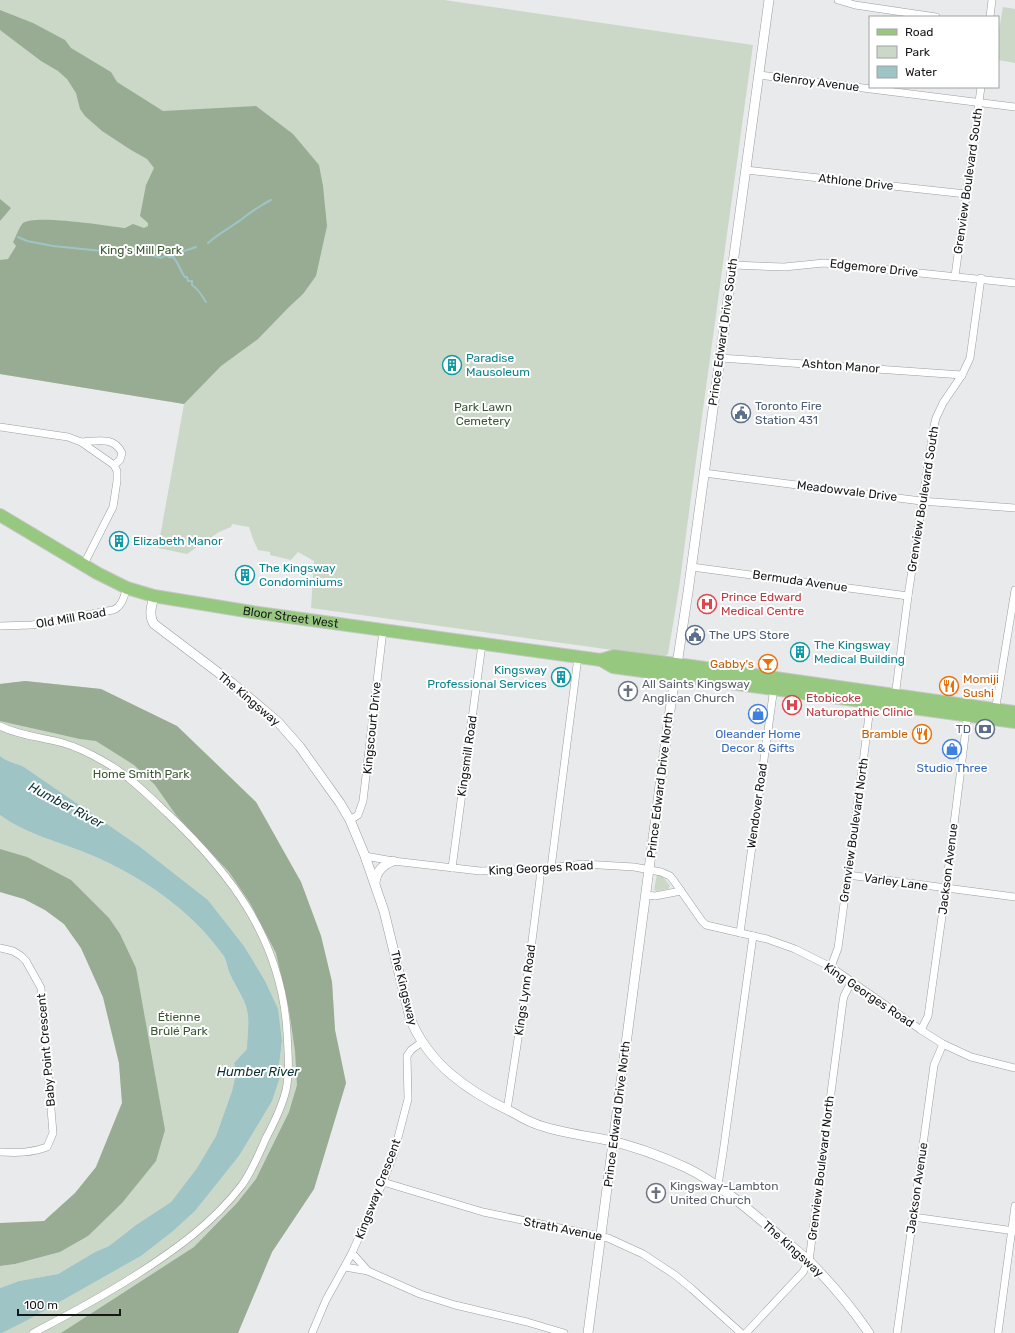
<svg xmlns="http://www.w3.org/2000/svg" width="1015" height="1333" font-family="Rubik,sans-serif">
  <style>
    .green { fill: #cbd8c8 }
    .forest { fill: #98ab93 }
    .water { fill: #9ec4c5 }
    .lines { fill: none; stroke-linecap: round; stroke-linejoin: round }
    .stream { stroke: #9ec4c5; stroke-width: 2 }
    .minor-casing { stroke: #9b9d9e; stroke-width: 8 }
    .tertiary-casing { stroke: #9b9d9e; stroke-width: 10 }
    .primary-casing { stroke: #c7c7c8; stroke-width: 14 }
    .minor { stroke: #fff; stroke-width: 7 }
    .tertiary { stroke: #fff; stroke-width: 9 }
    .primary { stroke: #97c880; stroke-width: 12 }
    .labels { text-anchor: middle; dominant-baseline: central; stroke-width: 4; stroke-linejoin: round; paint-order: stroke }
    .street-label { font-size: 12px; fill: #171718; stroke: #fff }
    .park-label { font-size: 12px; fill: #3a5932; stroke: #fff }
    .culture-label { font-size: 12px; fill: #0d838f; stroke: #fff; text-anchor: start }
    .service-label { font-size: 12px; fill: #4e5e75; stroke: #fff; text-anchor: start }
    .health-label { font-size: 12px; fill: #be3a42; stroke: #fff; text-anchor: start }
    .food-label { font-size: 12px; fill: #c56008; stroke: #fff; text-anchor: end }
    .worship-label { font-size: 12px; fill: #5b616d; stroke: #fff; text-anchor: start }
    .shop-label { font-size: 12px; fill: #366cbe; stroke: #fff }
    .water-label { font-size: 13px; font-style: italic; fill: #0b3234; stroke: #fff }
  </style>
  <rect width="100%" height="100%" fill="#e8eaeb"/>
  <g class="green">
    <polygon points="0,0 444,0 753,45 691,497 679,588 668,654 663,657 311,608 314,561 298,552 291,560 270,555 270,552 258,550 253,539 249,527 232,524 231,527 219,532 187,554 158,548 184,404 0,374"/>
    <polygon points="1003,7 1015,9 1015,63 998,60 998,36"/>
    <path d="M25,681L101,689L177,726L256,802L301,882L321,936L332,982L335,1030L346,1083L314,1189L272,1252L238,1333H2L26,1321L141,1256L172,1232L195,1211L239,1156L255,1129L280,1077L279,1066L282,1041L251,959L244,946L208,900L139,846L24,767C16,763 7,762 0,756V684Z"/>
    <path d="M0,815C27,835 61,842 91,855C141,876 191,910 223,955C227,960 227,968 230,974C236,988 247,1001 248,1016C249,1027 247,1038 247,1049L234,1063L236,1073L232,1091L216,1136L197,1168L171,1202L136,1225L109,1246L95,1252L58,1274L19,1281L0,1288V1266L15,1264L60,1252L88,1236L96,1167L122,1103L119,1063L103,997L81,948L64,924L45,910L24,899L0,892Z"/>
    <path d="M657,874C663,876 666,880 670,886L668,889L657,891L654,890Z"/>
  </g>
  <g class="forest">
    <path d="M0,10L33,23L65,40L71,48L111,72L117,82L163,111L256,106L293,134L319,165L323,186L327,226L316,276L303,294L289,307L258,339L221,366L184,404L0,374V260L8,259L16,246L13,242C16,237 19,227 23,223C35,214 108,226 125,228L133,224L144,228L148,226V223L140,216L146,185L154,168L147,159L131,150L102,131L85,116L80,109L76,93L67,79L58,71L41,61L0,30Z"/>
    <polygon points="0,199 11,208 0,221"/>
    <polygon points="25,681 101,689 177,726 256,802 301,882 321,936 332,982 335,1030 346,1083 314,1189 272,1252 238,1333 61,1333 194,1247 237,1203 256,1179 289,1112 297,1085 295,1051 289,1010 276,953 250,903 229,872 176,815 155,785 134,765 96,741 80,739 0,721 0,684"/>
    <polygon points="0,849 27,857 71,880 109,918 120,934 136,968 165,1130 156,1161 122,1203 88,1236 60,1252 15,1264 0,1266 0,1223 44,1221 75,1193 96,1167 122,1103 119,1063 103,997 81,948 64,924 45,910 24,899 0,892"/>
  </g>
  <path class="water" d="M0,756C7,762 16,763 24,767L139,846L208,900L244,946L265,981L278,1009L282,1041L279,1066L280,1077L272,1101L239,1156L195,1211L172,1232L141,1256L26,1321L2,1333H0V1288L19,1281L58,1274L95,1252L109,1246L136,1225L171,1202L197,1168L216,1136L232,1091L236,1073L234,1063L247,1049C247,1038 249,1027 248,1016C247,1001 236,988 230,974C227,968 227,960 223,955C191,910 141,876 91,855C61,842 27,835 0,815Z"/>
  <g class="lines">
    <g class="stream">
      <path d="M18,237L27,241L53,246L102,251H121L148,254L161,258L166,255L169,257H173C179,263 180,271 185,277H187L188,281H192V285C197,288 203,297 206,302"/>
      <path d="M208,243C218,234 231,227 242,219C252,211 259,206 271,200"/>
      <polyline points="173,257 175,255 175,252 178,253 196,247"/>
    </g>
    <g class="minor-casing">
      <g id="minor">
        <polyline points="838,0 855,5 936,17"/>
        <polyline points="990,17 992,0"/>
        <polyline points="759,75 1015,107"/>
        <polyline points="746,170 966,194"/>
        <polyline points="733,265 784,267 824,263 1015,283"/>
        <polyline points="955,276 981,87"/>
        <polyline points="720,358 962,375"/>
        <polyline points="0,427 68,437 81,442 114,465 117,471 117,481 113,507 83,566"/>
        <path d="M81,442C97,441 114,436 122,453L120,460L114,465"/>
        <polyline points="704,473 921,501 1015,508"/>
        <polyline points="692,567 908,596"/>
        <path d="M0,626L32,625L113,610C122,607 124,596 127,588"/>
        <polyline points="895,697 908,596 934,426 936,418 943,403 962,375 970,358 981,278"/>
        <polyline points="995,712 1015,590"/>
        <path d="M0,726C20,736 42,737 63,743C77,747 91,754 103,761C127,774 147,794 167,813C232,874 282,941 287,1033C288,1052 290,1071 286,1090C282,1107 274,1123 266,1138C259,1154 252,1171 242,1185C213,1223 175,1250 136,1275C103,1296 68,1315 33,1333"/>
        <polyline points="350,820 358,815 363,801 383,630"/>
        <polyline points="365,856 393,861 480,871 540,869 583,864 634,867 661,872 670,876 674,881 702,921 706,925 767,939 795,949 831,967 921,1030 943,1044 971,1057 1015,1068"/>
        <polyline points="452,868 482,644"/>
        <polyline points="551,868 578,657"/>
        <polyline points="848,875 1015,897"/>
        <polyline points="646,895 655,896 681,891"/>
        <polyline points="740,933 774,687"/>
        <path d="M0,948L13,951L21,956L26,961L41,988L53,1133L47,1147C31,1153 17,1153 0,1152"/>
        <polyline points="831,967 838,948 864,755 871,699"/>
        <polyline points="921,1030 928,1016 946,888 968,712"/>
        <polyline points="507,1110 526,987 540,879 540,869"/>
        <polyline points="383,1182 483,1212 608,1238 643,1254 675,1275 692,1289 741,1333"/>
        <polyline points="718,1185 723,1153 753,936"/>
        <polyline points="913,1217 1015,1231"/>
        <polyline points="352,1253 368,1271"/>
        <polyline points="345,1267 368,1271 420,1294 455,1305 527,1322 564,1333"/>
        <polyline points="312,1333 326,1300 352,1253 383,1182 394,1153 408,1099 407,1056 411,1050 422,1042"/>
        <polyline points="746,1333 803,1272 809,1261 843,1001 844,996 852,981"/>
        <polyline points="897,1333 934,1065 943,1044"/>
        <polyline points="998,1333 1015,1206"/>
      </g>
    </g>
    <g class="tertiary-casing">
      <g id="tertiary">
        <path d="M154,596C152,605 148,615 154,624L232,683L278,722L300,747L340,803L350,820L365,856L384,911L410,1018C428,1064 469,1092 512,1112C522,1118 533,1124 545,1127C565,1133 586,1136 607,1140C634,1146 661,1156 687,1168C717,1183 742,1204 768,1226C781,1238 796,1249 809,1261C831,1283 852,1308 869,1333"/>
        <path d="M375,883C376,872 382,865 393,861"/>
        <polyline points="588,1333 669,717 688,592 769,0"/>
      </g>
    </g>
    <g class="primary-casing">
      <g id="primary">
        <path id="s1" d="M0,515L97,573L127,588L154,596L252,612L601,660L614,656L691,666L1015,712"/>
        <polyline points="601,660 613,667 1015,722"/>
      </g>
    </g>
    <use href="#minor" class="minor"/>
    <use href="#tertiary" class="tertiary"/>
    <use href="#primary" class="primary"/>
  </g>
  <defs>
    <g id="building-ring" transform="scale(1)"><circle r="9.5" fill="#fff" stroke="#0f9aa8" stroke-width="1.5"/><path d="M-4-6H4V6H1V3H-1V6H-4ZM-2.5-4.3h1.7v1.8h-1.7ZM.8-4.3h1.7v1.8H.8ZM-2.5-1h1.7V.8h-1.7ZM.8-1h1.7V.8H.8Z" fill="#0f9aa8"/></g>
    <g id="civic-ring" transform="scale(1)"><circle r="9.5" fill="#fff" stroke="#5c6f8a" stroke-width="1.5"/><path d="M-.6-6.5H3V-4.5H.6V-3L4-1V1h2V6H-6V1h2V-1L-.6-3ZM-1.2 2.5V6h2.4V2.5Z" fill="#5c6f8a"/></g>
    <g id="hospital-ring" transform="scale(1)"><circle r="9.5" fill="#fff" stroke="#e0444e" stroke-width="1.5"/><path d="M-5-5h3v3.5h4V-5h3V5h-3V1.5h-4V5h-3Z" fill="#e0444e"/></g>
    <g id="bar-ring" transform="scale(1)"><circle r="9.5" fill="#fff" stroke="#e8710a" stroke-width="1.5"/><path d="M-6-5H6L.8 .8V4.5H3.5V6h-7V4.5H-.8V.8Z" fill="#e8710a"/></g>
    <g id="restaurant-ring" transform="scale(1)"><circle r="9.5" fill="#fff" stroke="#e8710a" stroke-width="1.5"/><path d="M-5-6h1v4h1v-4h1v4h1v-4h1v5L-1.5 .5V6h-2V.5L-5-1ZM5-6V6H3V1.5H1.5Q1.5-4 5-6Z" fill="#e8710a"/></g>
    <g id="church-ring" transform="scale(1)"><circle r="9.5" fill="#fff" stroke="#6b7280" stroke-width="1.5"/><path d="M-1.2-6h2.4v3.5h3.3v2.4h-3.3V6h-2.4V-.1h-3.3v-2.4h3.3Z" fill="#6b7280"/></g>
    <g id="shop-ring" transform="scale(1)"><circle r="9.5" fill="#fff" stroke="#3f7fe0" stroke-width="1.5"/><path d="M-5-2.5h2.3a2.7 3.5 0 0 1 5.4 0H5L5.5 6h-11ZM-1.5-2.5h3a1.5 2.3 0 0 0-3 0Z" fill="#3f7fe0"/></g>
    <g id="bank-ring" transform="scale(1)"><circle r="9.5" fill="#fff" stroke="#5c6f8a" stroke-width="1.5"/><path d="M-6-4H6V4H-6ZM0-2.3a2.3 2.3 0 1 0 0 4.6a2.3 2.3 0 1 0 0-4.6Z" fill="#5c6f8a"/></g>
  </defs>
  <g fill-rule="evenodd">
    <use href="#building-ring" x="452" y="365"/>
    <use href="#civic-ring" x="741" y="413"/>
    <use href="#building-ring" x="119" y="541"/>
    <use href="#building-ring" x="245" y="575"/>
    <use href="#hospital-ring" x="707" y="604"/>
    <use href="#civic-ring" x="695" y="635"/>
    <use href="#building-ring" x="800" y="652"/>
    <use href="#bar-ring" x="768" y="664"/>
    <use href="#building-ring" x="561" y="677"/>
    <use href="#restaurant-ring" x="949" y="686"/>
    <use href="#church-ring" x="628" y="691"/>
    <use href="#hospital-ring" x="792" y="705"/>
    <use href="#shop-ring" x="758" y="714"/>
    <use href="#bank-ring" x="985" y="729"/>
    <use href="#restaurant-ring" x="922" y="734"/>
    <use href="#shop-ring" x="952" y="749"/>
    <use href="#church-ring" x="656" y="1193"/>
  </g>
  <g class="labels">
    <g class="street-label">
      <text transform="translate(816 82) rotate(7)">Glenroy Avenue</text>
      <text transform="translate(968 181) rotate(-82)">Grenview Boulevard South</text>
      <text transform="translate(856 182) rotate(6)">Athlone Drive</text>
      <text transform="translate(874 268) rotate(6)">Edgemore Drive</text>
      <text transform="translate(723 332) rotate(-82)">Prince Edward Drive South</text>
      <text transform="translate(841 366) rotate(4)">Ashton Manor</text>
      <text transform="translate(847 491) rotate(7)">Meadowvale Drive</text>
      <text transform="translate(923 499) rotate(-81)">Grenview Boulevard South</text>
      <text transform="translate(800 581) rotate(8)">Bermuda Avenue</text>
      <text stroke="none"><textPath href="#s1" startOffset="313">Bloor Street West</textPath></text>
      <text transform="translate(71 618) rotate(-10)">Old Mill Road</text>
      <text transform="translate(249 699) rotate(40)">The Kingsway</text>
      <text transform="translate(372 728) rotate(-84)">Kingscourt Drive</text>
      <text transform="translate(467 756) rotate(-82)">Kingsmill Road</text>
      <text transform="translate(660 785) rotate(-83)">Prince Edward Drive North</text>
      <text transform="translate(757 806) rotate(-82)">Wendover Road</text>
      <text transform="translate(854 830) rotate(-82)">Grenview Boulevard North</text>
      <text transform="translate(541 868) rotate(-3)">King Georges Road</text>
      <text transform="translate(948 869) rotate(-83)">Jackson Avenue</text>
      <text transform="translate(896 882) rotate(8)">Varley Lane</text>
      <text transform="translate(404 988) rotate(76)">The Kingsway</text>
      <text transform="translate(525 990) rotate(-82)">Kings Lynn Road</text>
      <text transform="translate(869 995) rotate(34)">King Georges Road</text>
      <text transform="translate(46 1050) rotate(-95)">Baby Point Crescent</text>
      <text transform="translate(617 1114) rotate(-83)">Prince Edward Drive North</text>
      <text transform="translate(821 1168) rotate(-83)">Grenview Boulevard North</text>
      <text transform="translate(917 1188) rotate(-82)">Jackson Avenue</text>
      <text transform="translate(378 1189) rotate(-69)">Kingsway Crescent</text>
      <text transform="translate(563 1229) rotate(11)">Strath Avenue</text>
      <text transform="translate(793 1249) rotate(42)">The Kingsway</text>
    </g>
    <g class="park-label">
      <text x="141" y="250">King's Mill Park</text>
      <text x="483" y="407">Park Lawn<tspan x="483" dy="14">Cemetery</tspan></text>
      <text x="141" y="774">Home Smith Park</text>
      <text x="179" y="1017">Étienne<tspan x="179" dy="14">Brûlé Park</tspan></text>
    </g>
    <g class="culture-label">
      <text x="466" y="358">Paradise<tspan x="466" dy="14">Mausoleum</tspan></text>
      <text x="133" y="541">Elizabeth Manor</text>
      <text x="259" y="568">The Kingsway<tspan x="259" dy="14">Condominiums</tspan></text>
      <text x="814" y="645">The Kingsway<tspan x="814" dy="14">Medical Building</tspan></text>
      <text x="547" y="670" text-anchor="end">Kingsway<tspan x="547" dy="14">Professional Services</tspan></text>
    </g>
    <g class="service-label">
      <text x="755" y="406">Toronto Fire<tspan x="755" dy="14">Station 431</tspan></text>
      <text x="709" y="635">The UPS Store</text>
      <text x="971" y="729" text-anchor="end">TD</text>
    </g>
    <g class="health-label">
      <text x="721" y="597">Prince Edward<tspan x="721" dy="14">Medical Centre</tspan></text>
      <text x="806" y="698">Etobicoke<tspan x="806" dy="14">Naturopathic Clinic</tspan></text>
    </g>
    <g class="food-label">
      <text x="754" y="664">Gabby's</text>
      <text x="963" y="679" text-anchor="start">Momiji<tspan x="963" dy="14">Sushi</tspan></text>
      <text x="908" y="734">Bramble</text>
    </g>
    <g class="worship-label">
      <text x="642" y="684">All Saints Kingsway<tspan x="642" dy="14">Anglican Church</tspan></text>
      <text x="670" y="1186">Kingsway-Lambton<tspan x="670" dy="14">United Church</tspan></text>
    </g>
    <g class="shop-label">
      <text x="758" y="734">Oleander Home<tspan x="758" dy="14">Decor &amp; Gifts</tspan></text>
      <text x="952" y="768">Studio Three</text>
    </g>
    <g class="water-label">
      <text transform="translate(66 805) rotate(28)">Humber River</text>
      <text x="258" y="1071">Humber River</text>
    </g>
  </g>
  <rect x="869" y="16" width="130" height="72" fill="#ffffff" stroke="#a2a2a3"/>
  <rect x="877" y="29" width="20" height="6" fill="#97c880" stroke="#a2a2a3"/>
  <text x="905" y="36" font-size="12" fill="#171718">Road</text>
  <rect x="877" y="46" width="20" height="12" fill="#cbd8c8" stroke="#a2a2a3"/>
  <text x="905" y="56" font-size="12" fill="#171718">Park</text>
  <rect x="877" y="66" width="20" height="12" fill="#9ec4c5" stroke="#a2a2a3"/>
  <text x="905" y="76" font-size="12" fill="#171718">Water</text>
  <path d="M18 1309v6h102v-6" fill="none" stroke="#171718" stroke-width="2"/>
  <text x="24" y="1309" font-size="12" fill="#171718" stroke="#ffffff" stroke-width="3" paint-order="stroke">100 m</text>
</svg>
